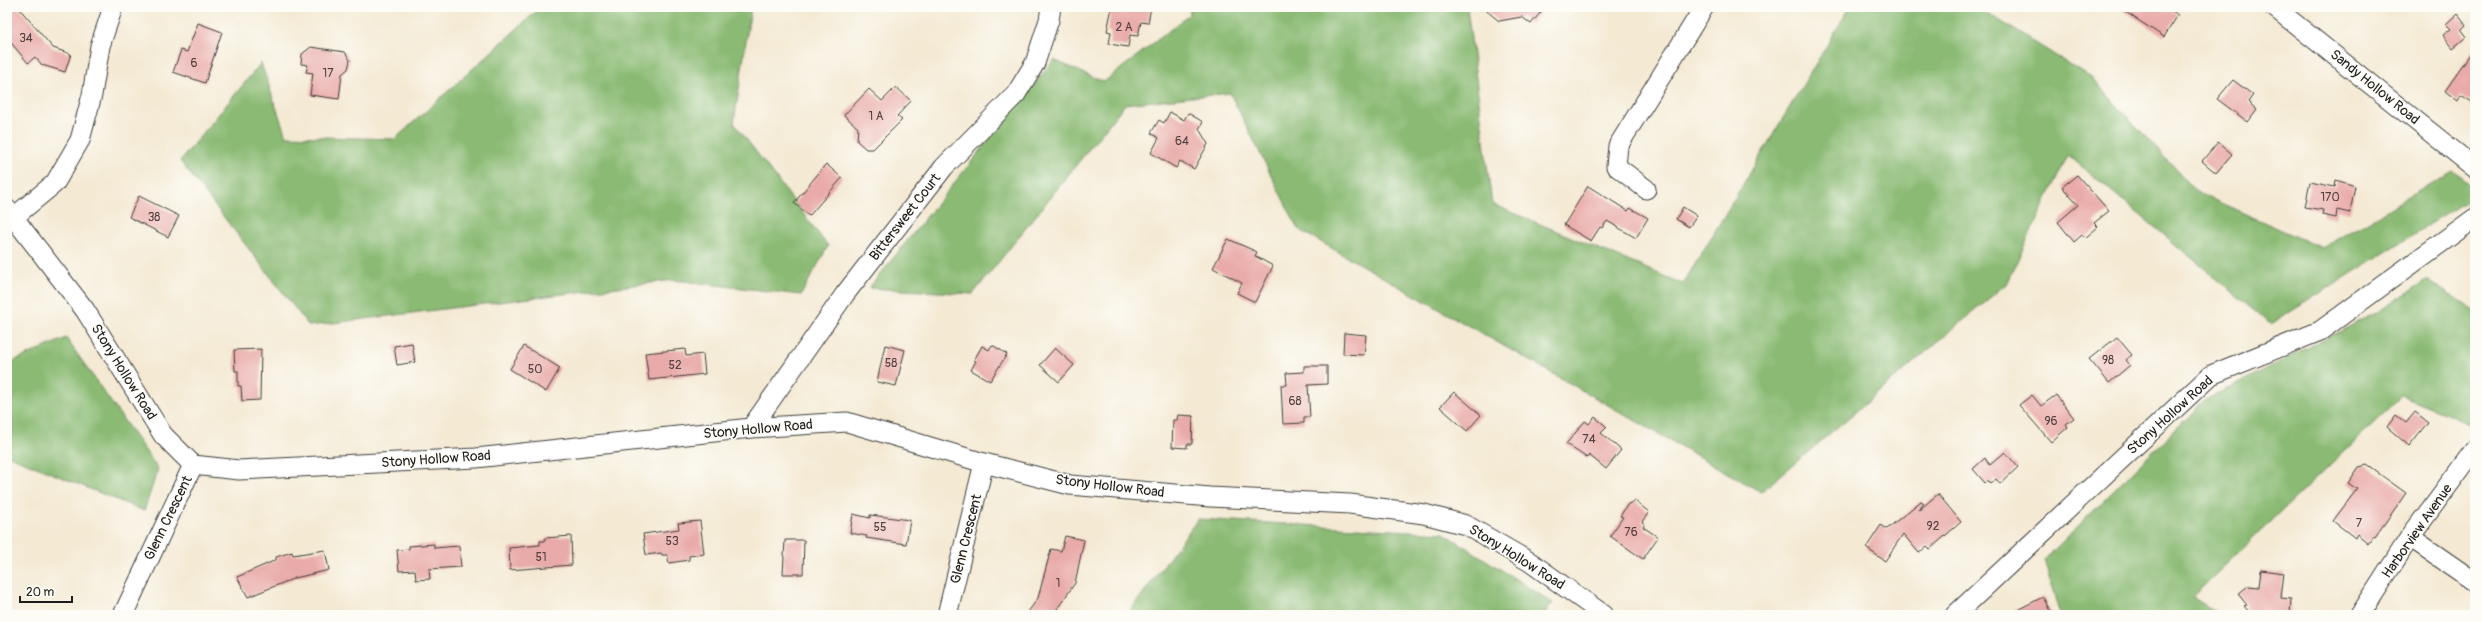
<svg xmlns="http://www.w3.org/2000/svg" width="2482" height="622" font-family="Pangolin,sans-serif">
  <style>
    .forest { fill: #8aba73; stroke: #536b48 }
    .building { fill: #e9aba9 }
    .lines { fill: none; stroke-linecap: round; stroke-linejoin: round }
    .minor-casing { stroke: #3c3b38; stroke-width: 21 }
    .minor { stroke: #fff; stroke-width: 19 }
    .labels { text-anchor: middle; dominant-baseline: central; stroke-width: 3.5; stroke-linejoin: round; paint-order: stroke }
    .number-label { font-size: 12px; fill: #4f403f }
    .street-label { font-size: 14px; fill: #1c1c1c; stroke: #fdfcf7 }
  </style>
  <rect width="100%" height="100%" fill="#fdfcf7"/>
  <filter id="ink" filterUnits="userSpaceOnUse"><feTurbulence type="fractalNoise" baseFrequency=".025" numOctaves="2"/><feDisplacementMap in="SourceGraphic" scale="8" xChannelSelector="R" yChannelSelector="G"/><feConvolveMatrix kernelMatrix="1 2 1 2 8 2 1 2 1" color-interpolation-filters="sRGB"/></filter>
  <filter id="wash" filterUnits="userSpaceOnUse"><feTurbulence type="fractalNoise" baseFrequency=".012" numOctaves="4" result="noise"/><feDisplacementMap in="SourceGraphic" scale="16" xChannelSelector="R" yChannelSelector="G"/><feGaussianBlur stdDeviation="0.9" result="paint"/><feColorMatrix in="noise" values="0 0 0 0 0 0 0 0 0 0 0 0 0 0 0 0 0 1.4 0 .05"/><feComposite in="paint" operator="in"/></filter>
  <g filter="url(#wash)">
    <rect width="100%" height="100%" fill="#f4ead4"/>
    <g class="forest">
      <polygon points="541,7 751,7 734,123 828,246 801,295 674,280 309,326 180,161 261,63 286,136 395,139"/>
      <polygon points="1191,7 1467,7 1492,204 1683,284 1850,7 1978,7 2093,79 2196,192 2322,248 2453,171 2475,191 2475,196 2271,324 2068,155 2006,284 1761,492 1298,229 1230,93 1125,104 973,294 869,288 1054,60 1104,82 1189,15"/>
      <polygon points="2427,280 2475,311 2475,426 2402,396 2192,597 2221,615 2060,615 2044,560 2205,400 2376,313"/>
      <polygon points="66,338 158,469 144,511 7,455 7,364"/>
      <polygon points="1198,519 1444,533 1553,603 1543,615 1127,615"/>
    </g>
    <g id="blocks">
      <g class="building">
        <polygon points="13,7 18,7 53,48 71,54 65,72 42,65 35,57 28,63 7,38 7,12"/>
        <polygon points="1112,7 1151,7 1148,23 1141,22 1138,36 1130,35 1128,47 1109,44 1111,32 1107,31"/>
        <polygon points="1482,7 1545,7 1531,24 1522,17 1499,21"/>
        <polygon points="2118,7 2166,7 2178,15 2164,37"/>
        <polygon points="2457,14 2466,25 2461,30 2466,37 2453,48 2443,35 2451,29 2446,24"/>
        <polygon points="198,23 222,32 205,83 173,72 181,50 187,52"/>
        <polygon points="311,47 345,52 350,60 348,69 342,74 339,99 310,95 313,73 306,72 308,65 301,64 302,54"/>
        <polygon points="2475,48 2475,104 2461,95 2458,101 2445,91"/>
        <polygon points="2233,80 2253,95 2248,102 2257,110 2248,122 2217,99"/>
        <polygon points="896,87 911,101 897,116 902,120 873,149 866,149 857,141 858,128 844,115 869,89 882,101"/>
        <polygon points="1170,112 1184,120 1188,113 1203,122 1199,129 1208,144 1194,169 1180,161 1176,168 1151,153 1159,138 1151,133 1159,120 1164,123"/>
        <polygon points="2218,142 2232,154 2216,173 2202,161"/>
        <polygon points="826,164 842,178 809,216 794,203"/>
        <polygon points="2077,175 2109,211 2094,223 2098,227 2085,238 2082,235 2074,242 2058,222 2078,205 2062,187"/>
        <polygon points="2336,180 2355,186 2350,213 2337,210 2336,218 2322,215 2323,210 2305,207 2310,182 2335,187"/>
        <polygon points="1588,186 1628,211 1630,208 1648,218 1636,238 1607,221 1602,228 1600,227 1591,241 1564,225"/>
        <polygon points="139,196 179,216 168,237 129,217"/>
        <polygon points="1683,207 1697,216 1689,227 1676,219"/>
        <polygon points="1228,239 1257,252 1255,256 1273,266 1255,302 1237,293 1242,283 1213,268"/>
        <polygon points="1344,333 1366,335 1364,355 1343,354"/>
        <polygon points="2117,337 2132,355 2126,360 2130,365 2109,383 2089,359"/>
        <polygon points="412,343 415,362 397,365 394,346"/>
        <polygon points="885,345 905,350 896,386 877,382"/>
        <polygon points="992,345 1007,354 990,381 971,370 976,361 974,360 982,346 989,350"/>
        <polygon points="524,346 560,368 546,392 510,369"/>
        <polygon points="1055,348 1074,365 1059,382 1040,365"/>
        <polygon points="261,349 260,400 242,401 241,386 238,386 238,371 235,371 234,350"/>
        <polygon points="685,349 686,356 703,354 705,374 649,380 645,353"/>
        <polygon points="1304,366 1327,366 1327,384 1308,385 1310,417 1304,417 1304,423 1283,424 1281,385 1287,385 1286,373 1304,372"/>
        <polygon points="1454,392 1481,415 1467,431 1440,407"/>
        <polygon points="2032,395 2041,406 2056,395 2074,418 2066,424 2068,427 2051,442 2019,405"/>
        <polygon points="2415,412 2428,422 2409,446 2387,427 2396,415 2406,423"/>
        <polygon points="1178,415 1193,416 1192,444 1187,444 1187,448 1172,447 1173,420 1177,420"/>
        <polygon points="1595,417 1607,427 1601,433 1621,450 1606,469 1589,455 1587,458 1566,444 1585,421 1589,424"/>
        <polygon points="2005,452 2018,467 2000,484 1996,479 1990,484 1987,481 1985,483 1973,469 1985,458 1990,465"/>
        <polygon points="2367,465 2406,493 2375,537 2373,536 2368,543 2357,534 2355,538 2333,521 2357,489 2348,483 2359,467"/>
        <polygon points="1938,494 1961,522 1930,549 1927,546 1919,553 1903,534 1885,561 1866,548 1881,525 1887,529 1921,501 1924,503 1919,510"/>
        <polygon points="1635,501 1649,512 1642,522 1645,524 1643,527 1658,537 1643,559 1610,536 1623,517 1620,516 1628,504"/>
        <polygon points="853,514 870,518 870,515 910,520 906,544 866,538 867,536 850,533"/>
        <polygon points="700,521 704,554 689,556 689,560 669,563 667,555 662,555 661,553 646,555 643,534 679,529 678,523"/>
        <polygon points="571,536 572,565 510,570 509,548 540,545 540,541 545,541 545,538"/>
        <polygon points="1065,536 1084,540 1075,583 1053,615 1026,615 1038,598 1051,549 1061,551"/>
        <polygon points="785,540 804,540 803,574 783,574"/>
        <polygon points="434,544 434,548 459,546 461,567 429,569 430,579 416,580 415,570 399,571 397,550 409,549 409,546"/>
        <polygon points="325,550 329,570 295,578 248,597 237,577 276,560 276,557 292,552 293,555"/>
        <polygon points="2261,570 2284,573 2281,598 2291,599 2290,615 2252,615 2244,606 2247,605 2238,594 2248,586 2259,587"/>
        <polygon points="2043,597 2052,615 2007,615"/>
      </g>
    </g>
  </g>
  <g filter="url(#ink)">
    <use href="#blocks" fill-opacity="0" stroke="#3c3b38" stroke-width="1"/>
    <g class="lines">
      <g class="minor-casing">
        <g id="minor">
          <polyline points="2274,7 2475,168"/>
          <polyline points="1646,189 1616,166 1618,146 1704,7"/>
          <polyline points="7,209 85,310 163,435 193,465 239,470 476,458 751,428 847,422 984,463 1070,485 1210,497 1350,504 1424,514 1466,525 1530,562 1604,615"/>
          <polyline points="14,217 55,183 80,140 92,95 100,46 113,7"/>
          <polyline points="751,428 845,294 944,167 1016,94 1035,63 1049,20 1051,7"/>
          <polyline points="2410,537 2475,582"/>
          <polyline points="123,615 193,465"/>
          <polyline points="947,615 984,463"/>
          <polyline points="1955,615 2211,375 2320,331 2475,218"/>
          <polyline points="2360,615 2410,537 2475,449"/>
        </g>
      </g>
      <use href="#minor" class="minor"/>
    </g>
  </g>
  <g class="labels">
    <g class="number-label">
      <text x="1124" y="27">2 A</text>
      <text x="26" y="38">34</text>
      <text x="194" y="63">6</text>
      <text x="328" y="73">17</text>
      <text x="876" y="116">1 A</text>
      <text x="1182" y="141">64</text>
      <text x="2330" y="197">170</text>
      <text x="154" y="217">38</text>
      <text x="2108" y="360">98</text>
      <text x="891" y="363">58</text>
      <text x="675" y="365">52</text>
      <text x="535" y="369">50</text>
      <text x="1295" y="401">68</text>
      <text x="2051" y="421">96</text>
      <text x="1589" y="439">74</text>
      <text x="2359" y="523">7</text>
      <text x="1933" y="526">92</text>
      <text x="880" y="527">55</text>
      <text x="1631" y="532">76</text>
      <text x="672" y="541">53</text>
      <text x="541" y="557">51</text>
      <text x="1058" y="583">1</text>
    </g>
    <g class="street-label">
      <text transform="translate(2375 87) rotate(39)">Sandy Hollow Road</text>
      <text transform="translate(905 217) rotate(-52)">Bittersweet Court</text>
      <text transform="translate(124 372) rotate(58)">Stony Hollow Road</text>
      <text transform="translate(2170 415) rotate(-42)">Stony Hollow Road</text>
      <text transform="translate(758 429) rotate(-5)">Stony Hollow Road</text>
      <text transform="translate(436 459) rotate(-4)">Stony Hollow Road</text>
      <text transform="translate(1110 486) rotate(7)">Stony Hollow Road</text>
      <text transform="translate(168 518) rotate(-64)">Glenn Crescent</text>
      <text transform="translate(2417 531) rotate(-55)">Harborview Avenue</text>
      <text transform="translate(966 539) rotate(-76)">Glenn Crescent</text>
      <text transform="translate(1517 557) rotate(32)">Stony Hollow Road</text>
    </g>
  </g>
  <rect width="2482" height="622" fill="none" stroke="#fdfcf7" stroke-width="24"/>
  <path d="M20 596v6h52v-6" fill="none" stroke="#1c1c1c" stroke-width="2"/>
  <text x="26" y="596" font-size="12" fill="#1c1c1c" stroke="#fdfcf7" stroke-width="3" paint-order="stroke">20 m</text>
</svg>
